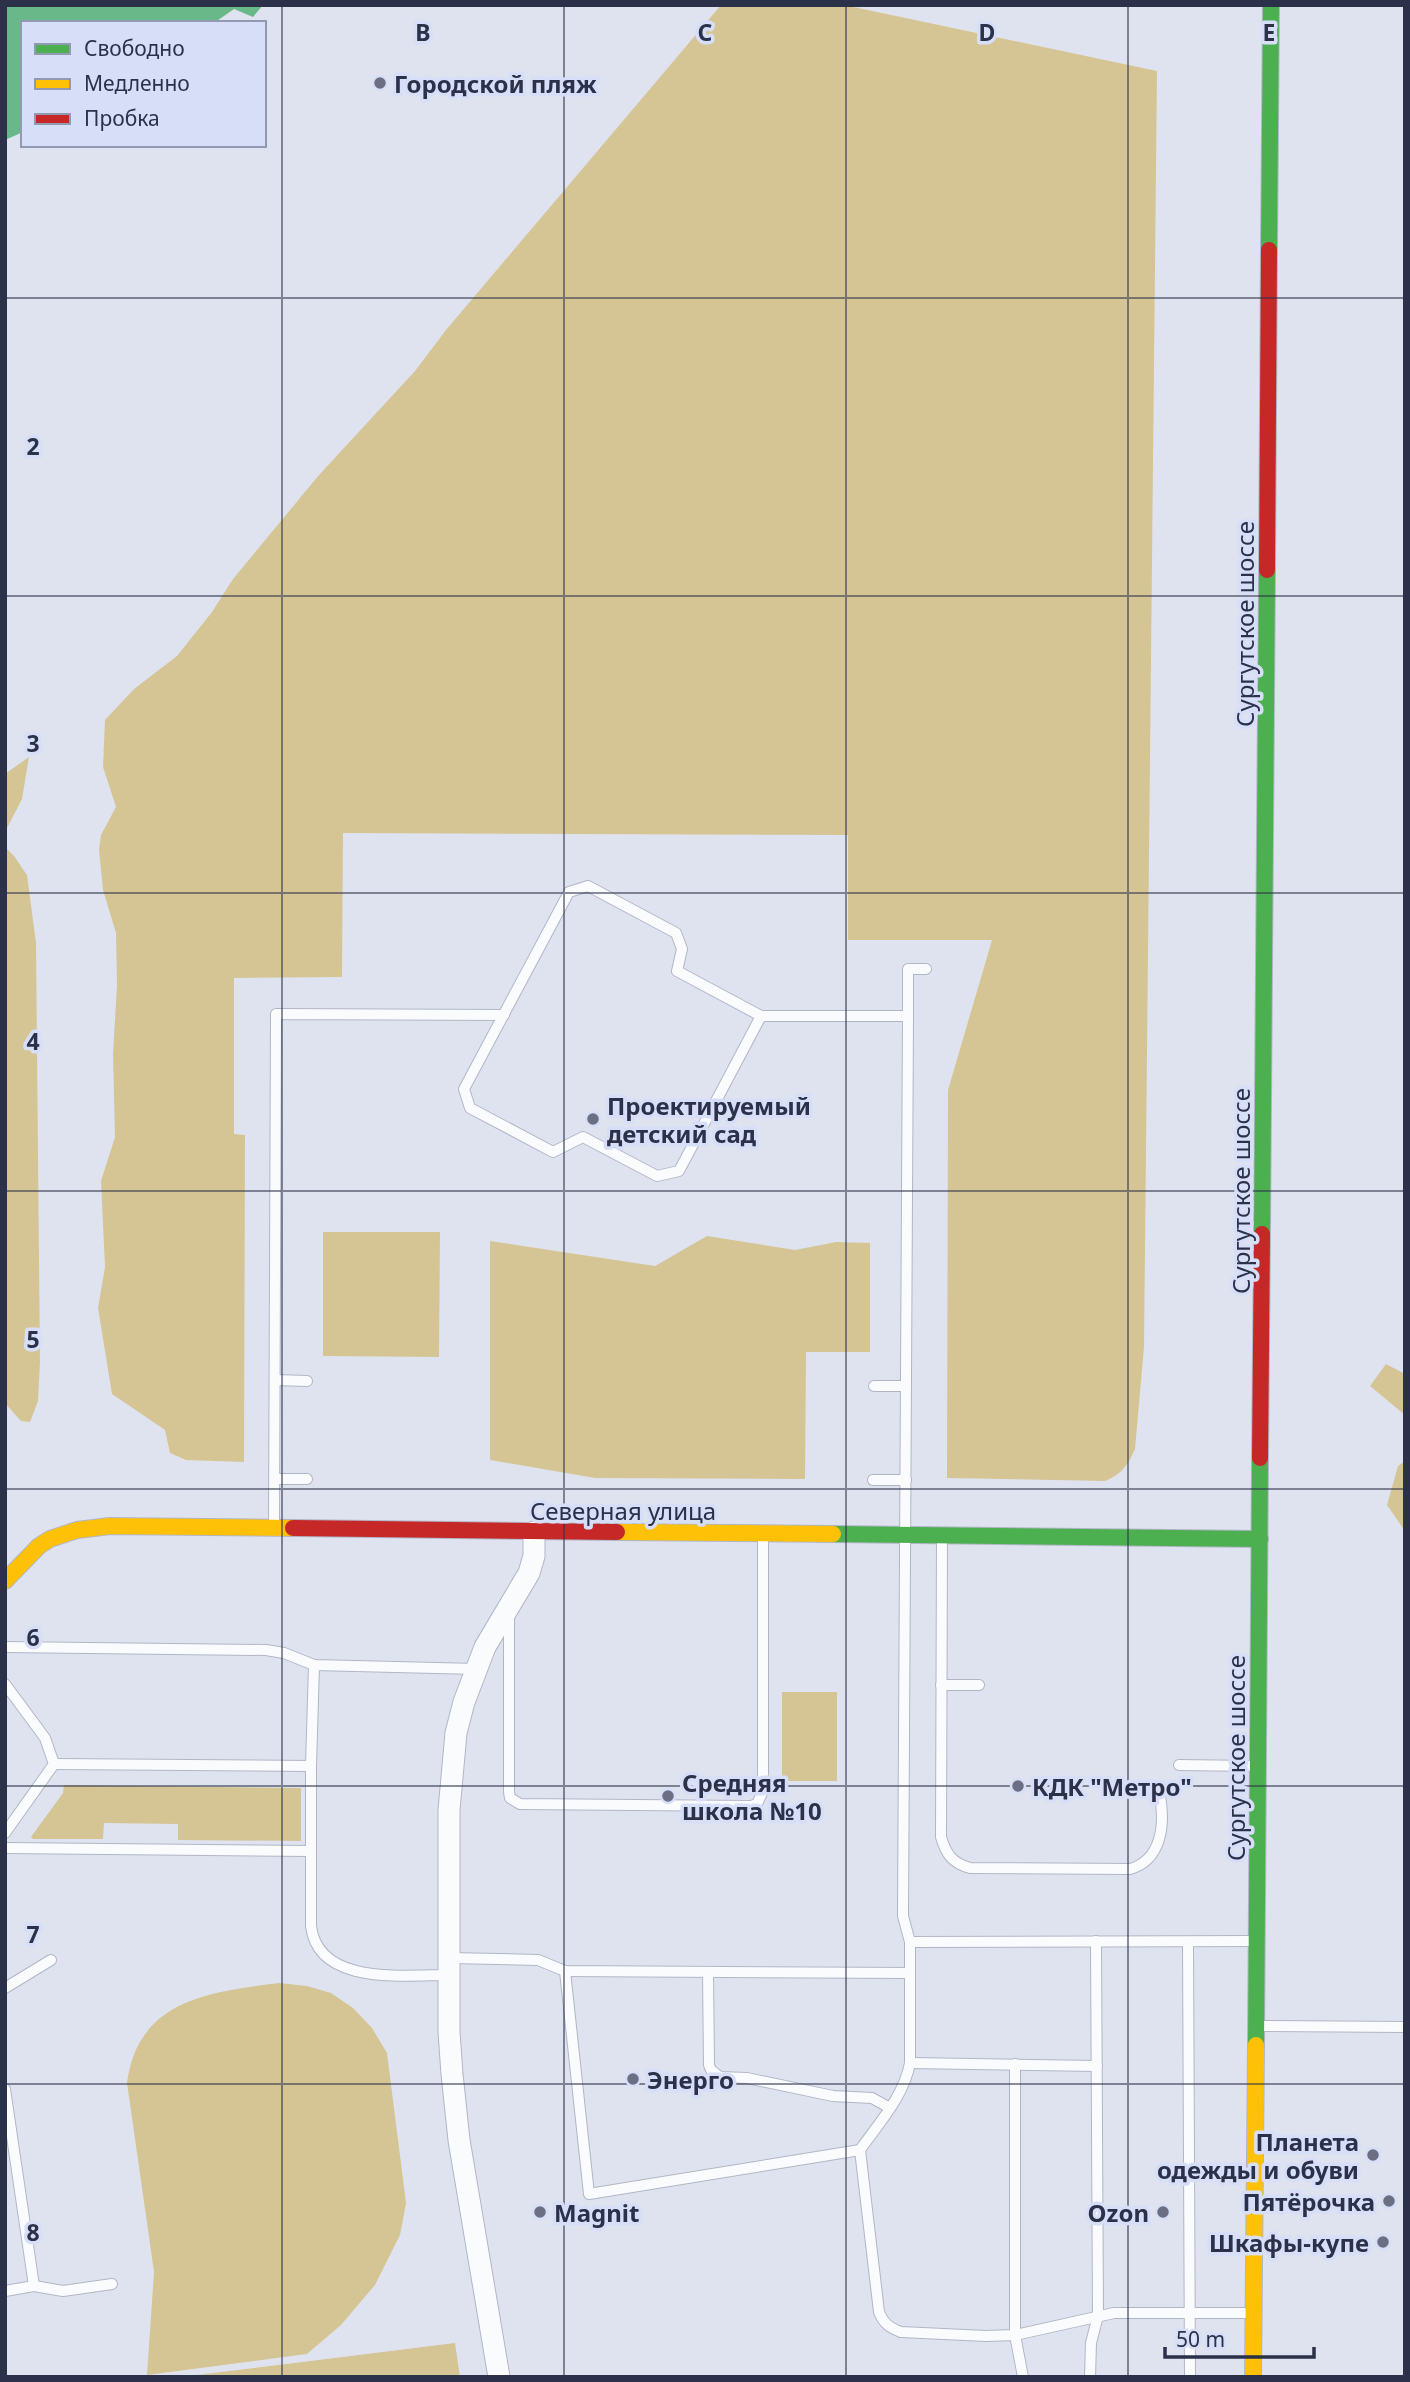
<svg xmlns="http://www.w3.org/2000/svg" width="1410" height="2382" font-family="'Noto Sans',sans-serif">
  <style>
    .green { fill: #d5c595 }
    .water { fill: #69b88a }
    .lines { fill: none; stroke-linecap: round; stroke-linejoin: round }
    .lane-casing { stroke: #b1b6c7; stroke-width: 12 }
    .street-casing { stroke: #b1b6c7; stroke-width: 23 }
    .fast-casing { stroke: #b1b6c7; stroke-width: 18 }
    .slow-casing { stroke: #b1b6c7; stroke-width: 18 }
    .jam-casing { stroke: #b1b6c7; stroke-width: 18 }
    .lane { stroke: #fafbfd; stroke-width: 10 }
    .street { stroke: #fafbfd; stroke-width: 21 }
    .fast { stroke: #4caf50; stroke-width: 16 }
    .slow { stroke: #ffc107; stroke-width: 16 }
    .jam { stroke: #c62828; stroke-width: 16 }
    .grid { fill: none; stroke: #2b3149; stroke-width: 2; stroke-opacity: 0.55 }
    .poi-dot { fill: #6a6f83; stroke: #d7dff8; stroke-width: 2.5 }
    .labels { text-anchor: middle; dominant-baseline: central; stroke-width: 7; stroke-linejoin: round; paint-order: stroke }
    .poi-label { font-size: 24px; font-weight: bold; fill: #2b3149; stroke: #d7dff8; text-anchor: start }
    .street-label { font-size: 24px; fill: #2b3149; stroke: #d7dff8 }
    .grid-label { font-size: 23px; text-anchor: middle; font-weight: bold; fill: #2b3149; stroke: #d7dff8; stroke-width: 7; stroke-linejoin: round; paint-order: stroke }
  </style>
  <rect width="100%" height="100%" fill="#dfe3f0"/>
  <g class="green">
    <path d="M721,5H844L1157,71L1144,1347L1135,1449C1128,1465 1121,1475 1105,1481L947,1478L948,1090L992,940H848V835L343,833L342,977L234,978V1134L245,1135L244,1462L186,1460L170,1453L165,1430L112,1394L98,1308L105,1267L101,1181L115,1137L113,1054L117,985L116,933L103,890L99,850L101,835L116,807L103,767L105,720L134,689L177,656L212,612L233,579L319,475L415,371L446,330Z"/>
    <polygon points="29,757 22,799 5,832 5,774"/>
    <polygon points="5,847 14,856 27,875 36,943 40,1362 38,1401 30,1422 21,1421 5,1403"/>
    <polygon points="323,1232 440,1232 439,1357 323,1356"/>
    <polygon points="707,1236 795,1250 836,1242 870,1243 870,1352 806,1352 805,1479 595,1478 490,1460 490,1241 655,1266"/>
    <polygon points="1386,1364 1405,1374 1405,1415 1370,1386"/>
    <polygon points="1405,1461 1405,1531 1387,1505 1398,1466"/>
    <rect x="782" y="1692" width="55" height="89"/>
    <polygon points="64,1785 301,1788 301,1841 178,1840 178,1824 104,1823 103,1839 33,1839 31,1837 63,1793"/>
    <path d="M279,1983L307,1986L331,1993L353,2008L372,2028L387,2053L406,2203L400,2235L375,2285L341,2325L307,2354L147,2375L154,2272L127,2083C138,1999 210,1992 279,1983Z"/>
    <polygon points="455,2343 460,2377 181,2377"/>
  </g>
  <polygon class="water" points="5,5 263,5 253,17 234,9 214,23 23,23 23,132 5,140"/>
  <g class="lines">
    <g class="lane-casing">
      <g id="lane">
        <polygon points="588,886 676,933 682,949 677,971 761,1016 679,1171 657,1176 583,1137 553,1152 470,1108 464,1089 569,892"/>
        <polyline points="908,1016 908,969 926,969"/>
        <polyline points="275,1380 307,1381"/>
        <polyline points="874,1386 906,1386"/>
        <polyline points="275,1479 307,1479"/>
        <polyline points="873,1480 906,1480"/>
        <polyline points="274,1525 276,1014 504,1015"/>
        <path d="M942,1536L941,1837C946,1854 952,1863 970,1868L1130,1869C1162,1860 1165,1824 1160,1796"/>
        <polyline points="509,1615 509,1792 510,1798 520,1804 751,1806 757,1804 763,1791 763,1536"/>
        <polyline points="5,1647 266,1650 284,1653 314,1665 477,1669"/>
        <polyline points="5,1684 45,1738 54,1764 5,1833"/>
        <polyline points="941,1685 979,1685"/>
        <path d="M54,1764L311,1766V1926C318,1986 404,1975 449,1975"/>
        <polyline points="1179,1765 1253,1766"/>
        <polyline points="311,1766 314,1665"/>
        <polyline points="5,1848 311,1851"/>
        <polyline points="910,1942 1254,1941"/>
        <polyline points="1188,1942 1190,2377"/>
        <polyline points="449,1958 538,1960 565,1971 910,1973 910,1942 903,1916 908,1016 761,1016"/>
        <polyline points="565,1971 589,2194 860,2150"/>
        <polyline points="708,1972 709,2065 711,2070 720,2077 747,2078 833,2096 872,2098 890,2108"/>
        <path d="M910,1973V2063C904,2096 879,2123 860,2150L879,2312C884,2324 890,2328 901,2332L986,2336L1015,2335L1114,2313H1248"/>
        <polyline points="5,1988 51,1960"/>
        <polyline points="1261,2026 1405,2027"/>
        <polyline points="910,2063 1097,2066"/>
        <polyline points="1015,2064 1015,2335 1023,2377"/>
        <polyline points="5,2089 34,2286 5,2291"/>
        <polyline points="34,2286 63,2291 112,2284"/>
        <polyline points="1090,2377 1091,2343 1098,2316 1096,1941"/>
      </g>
    </g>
    <g class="street-casing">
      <polyline id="street" points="499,2377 459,2140 452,2074 449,2032 449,1810 456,1733 464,1702 485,1647 529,1573 534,1556 534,1532"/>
    </g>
    <g class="fast-casing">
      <g id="fast">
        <polyline points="1269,250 1271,5"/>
        <polyline points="1262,1234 1267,570"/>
        <polyline points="833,1534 1260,1539"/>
        <polyline points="1256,2045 1260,1458"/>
      </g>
    </g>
    <g class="slow-casing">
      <g id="slow">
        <polyline points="617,1532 833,1534"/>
        <polyline points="5,1581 39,1546 50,1539 77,1530 110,1526 293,1528"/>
        <polyline points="1253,2377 1256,2045"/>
      </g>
    </g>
    <g class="jam-casing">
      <g id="jam">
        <polyline points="1267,570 1269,250"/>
        <polyline points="1260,1458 1262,1234"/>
        <polyline points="293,1528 617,1532"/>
      </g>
    </g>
    <use href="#lane" class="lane"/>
    <use href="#street" class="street"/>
    <use href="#fast" class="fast"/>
    <use href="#slow" class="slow"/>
    <use href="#jam" class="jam"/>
  </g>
  <path class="grid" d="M282,5V2377M564,5V2377M846,5V2377M1128,5V2377M5,298H1405M5,596H1405M5,893H1405M5,1191H1405M5,1489H1405M5,1786H1405M5,2084H1405"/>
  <g class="poi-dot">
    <circle cx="380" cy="83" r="7"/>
    <circle cx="593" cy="1119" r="7"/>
    <circle cx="1018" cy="1786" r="7"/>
    <circle cx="668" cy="1796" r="7"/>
    <circle cx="633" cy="2079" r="7"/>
    <circle cx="1373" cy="2155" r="7"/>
    <circle cx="1389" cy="2201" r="7"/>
    <circle cx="540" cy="2212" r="7"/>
    <circle cx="1163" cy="2212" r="7"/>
    <circle cx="1383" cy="2242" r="7"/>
  </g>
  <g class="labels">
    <g class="poi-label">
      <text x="394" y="83">Городской пляж</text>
      <text x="607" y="1105">Проектируемый<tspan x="607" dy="28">детский сад</tspan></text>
      <text x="682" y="1782">Средняя<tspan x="682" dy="28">школа №10</tspan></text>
      <text x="1032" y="1786">КДК "Метро"</text>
      <text x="647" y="2079">Энерго</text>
      <text x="1359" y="2141" text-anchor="end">Планета<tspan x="1359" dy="28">одежды и обуви</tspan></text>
      <text x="1375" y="2201" text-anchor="end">Пятёрочка</text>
      <text x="554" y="2212">Magnit</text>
      <text x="1149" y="2212" text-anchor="end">Ozon</text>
      <text x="1369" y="2242" text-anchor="end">Шкафы-купе</text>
    </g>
    <g class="street-label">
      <text transform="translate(1244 624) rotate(-90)">Сургутское шоссе</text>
      <text transform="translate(1240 1191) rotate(-90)">Сургутское шоссе</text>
      <text x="623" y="1510">Северная улица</text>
      <text transform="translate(1235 1758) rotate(-90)">Сургутское шоссе</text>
    </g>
  </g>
  <g class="grid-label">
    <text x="423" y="41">B</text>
    <text x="705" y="41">C</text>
    <text x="987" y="41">D</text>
    <text x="1269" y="41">E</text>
    <text x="33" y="455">2</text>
    <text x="33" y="752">3</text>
    <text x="33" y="1050">4</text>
    <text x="33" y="1348">5</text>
    <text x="33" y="1646">6</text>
    <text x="33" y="1943">7</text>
    <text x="33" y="2241">8</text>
  </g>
  <rect width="1410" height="2382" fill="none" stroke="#2b3149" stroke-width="14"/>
  <rect x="21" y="21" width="245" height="126" fill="#d7dff8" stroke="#9299b2" stroke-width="2"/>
  <rect x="35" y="44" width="35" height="10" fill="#4caf50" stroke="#9299b2" stroke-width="2"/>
  <text x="84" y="56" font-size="21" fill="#2b3149">Свободно</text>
  <rect x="35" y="79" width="35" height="10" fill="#ffc107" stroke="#9299b2" stroke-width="2"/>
  <text x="84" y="91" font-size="21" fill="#2b3149">Медленно</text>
  <rect x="35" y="114" width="35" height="10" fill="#c62828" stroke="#9299b2" stroke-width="2"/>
  <text x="84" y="126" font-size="21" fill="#2b3149">Пробка</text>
  <path d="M1165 2347v10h149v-10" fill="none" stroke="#2b3149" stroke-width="3.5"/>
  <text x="1176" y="2347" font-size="21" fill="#2b3149" stroke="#d7dff8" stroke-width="5" paint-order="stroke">50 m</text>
</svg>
